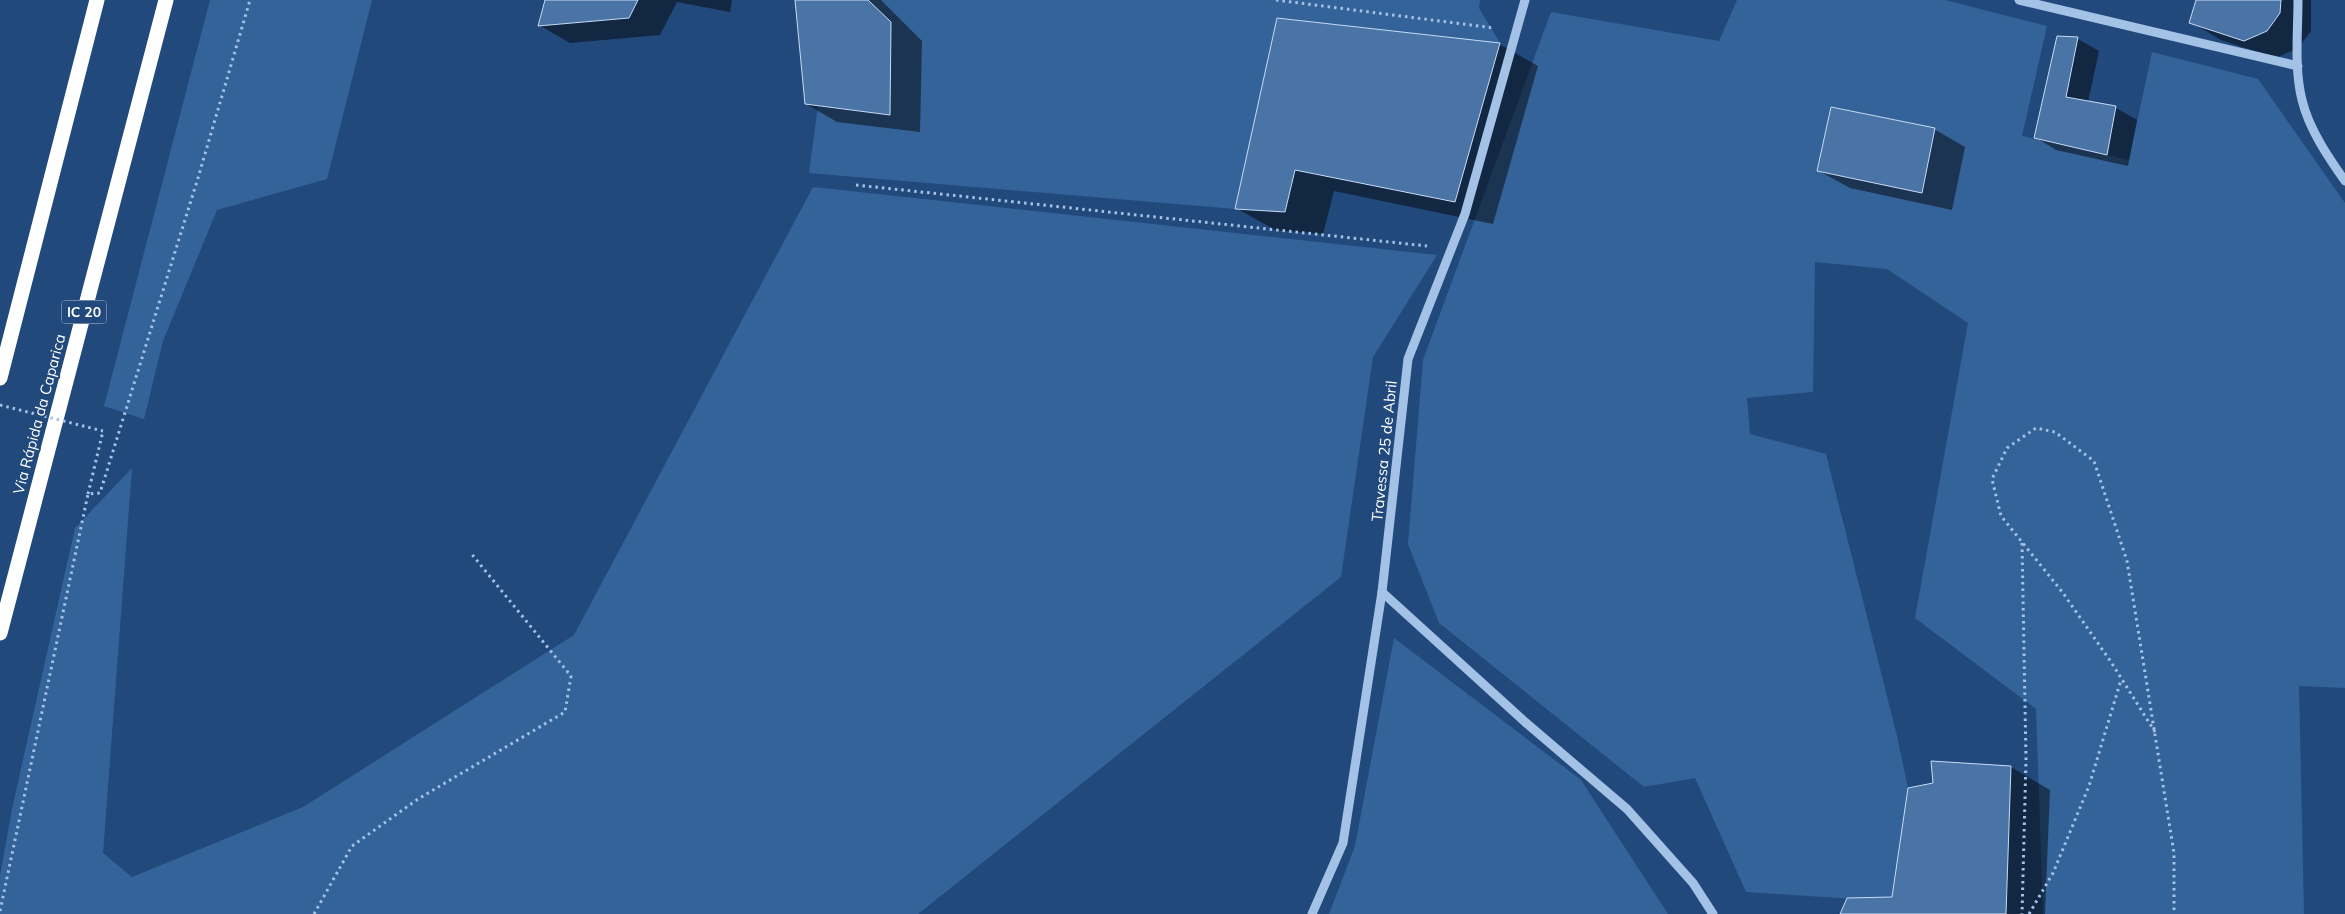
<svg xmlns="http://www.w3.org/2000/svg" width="2345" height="914" font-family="Mulish,sans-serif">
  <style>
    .green { fill: #34639a }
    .shadow { fill: #0007 }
    .building { fill: #4a73a6; stroke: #c7dcf5 }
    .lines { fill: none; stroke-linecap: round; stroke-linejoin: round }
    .path { stroke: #a4c2e6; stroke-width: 3; stroke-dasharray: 2.5 4; stroke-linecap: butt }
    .minor { stroke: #a4c2e6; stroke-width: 9 }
    .highway { stroke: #fff; stroke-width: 15 }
    .path-bridge { stroke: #a4c2e6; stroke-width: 3; stroke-dasharray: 2.5 4; stroke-linecap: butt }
    .labels { text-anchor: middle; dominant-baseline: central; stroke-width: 4; stroke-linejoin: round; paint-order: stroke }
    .shield { fill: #21497c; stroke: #bcc8d8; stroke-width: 1 }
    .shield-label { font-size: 14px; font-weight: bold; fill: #fff }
    .street-label { font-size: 15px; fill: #fff; stroke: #21497c }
  </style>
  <rect width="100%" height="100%" fill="#21497c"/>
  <g class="green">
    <polygon points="210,0 372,0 327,179 217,210 163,341 144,419 104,406"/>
    <polygon points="868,0 1480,0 1479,8 1500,43 1278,18 1235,209 809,173 818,106 890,115 891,23"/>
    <polygon points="1737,0 1945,0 2047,26 2022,136 2129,160 2152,52 2258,79 2345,203 2345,688 2299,686 2304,914 2043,914 2036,709 1915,618 1968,323 1887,269 1815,262 1813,392 1747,398 1750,434 1826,454 1897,736 1908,788 1900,902 1746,892 1695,778 1644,787 1439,623 1408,544 1423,360 1551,12 1719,41"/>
    <polygon points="813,187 1437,255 1373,357 1341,577 918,914 0,914 0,876 12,809 75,528 132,468 103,853 132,877 303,807 574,635"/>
    <polygon points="1394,638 1581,780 1668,914 1329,914 1355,846"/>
  </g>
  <g class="shadow">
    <polygon points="546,0 732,0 730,12 677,2 660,35 570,43 539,25"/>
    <polygon points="796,0 881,0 922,41 920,132 837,122 806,104"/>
    <polygon points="2198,0 2311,0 2311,31 2298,48 2276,58 2221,40 2191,22"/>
    <polygon points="1278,19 1499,44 1538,66 1493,224 1334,191 1323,234 1275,230 1236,208"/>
    <polygon points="2058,37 2078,39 2099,51 2088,102 2116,108 2137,120 2128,166 2056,150 2035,137"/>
    <polygon points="1934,129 1965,147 1952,210 1850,188 1819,171"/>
    <polygon points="1932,762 2011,767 2050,790 2045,914 1842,914 1893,898 1935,784"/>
  </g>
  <g class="building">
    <polygon points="545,0 638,0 629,18 538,26"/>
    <polygon points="795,0 868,0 891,22 890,115 805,104"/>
    <polygon points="2196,0 2281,0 2280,13 2267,31 2244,41 2189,23"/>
    <polygon points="1277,18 1500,43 1455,202 1295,170 1285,212 1235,209"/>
    <polygon points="2057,36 2078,37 2066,97 2116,106 2107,155 2034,138"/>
    <polygon points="1831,107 1935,128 1922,193 1817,171"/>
    <polygon points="1931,761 2011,766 2006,914 1840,914 1847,898 1892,897 1908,788 1933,783"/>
  </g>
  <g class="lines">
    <g class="path">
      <polyline points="1276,0 1494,28"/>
      <polyline points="856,185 1427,246"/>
      <polyline points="88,494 103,431"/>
      <polyline points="2022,543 2026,759 2022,914"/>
      <polyline points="2155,732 2111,662 2063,593 2001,516 1992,479 2007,448 2036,428 2055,432 2094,461 2127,561 2174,853 2174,914"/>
      <polyline points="0,911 88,494 100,493 198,178 250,0"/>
      <polyline points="314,914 352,846 418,799 565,712 571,676 470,552"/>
      <polyline points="2029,914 2053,873 2089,786 2121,680"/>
    </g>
    <g class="minor">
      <polyline points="2019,0 2298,66"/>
      <path d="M2298,0C2298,32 2294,68 2302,100C2309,129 2328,157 2345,181"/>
      <polyline points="1382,592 1525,722 1627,809 1693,883 1713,914"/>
      <polyline points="1312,914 1343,843 1382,592 1408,359 1465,214 1525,0"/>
    </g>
    <g class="highway">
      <polyline points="0,378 97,0"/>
      <polyline points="0,633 166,0"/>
    </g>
    <polyline class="path-bridge" points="0,405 103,431"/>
  </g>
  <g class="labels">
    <rect class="shield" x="61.5" y="300.5" width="45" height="23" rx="4"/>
    <g class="shield-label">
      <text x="84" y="312">IC 20</text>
    </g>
    <g class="street-label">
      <text transform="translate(39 414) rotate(-75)">Via Rápida da Caparica</text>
      <text transform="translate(1384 451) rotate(-84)">Travessa 25 de Abril</text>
    </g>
  </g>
</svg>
